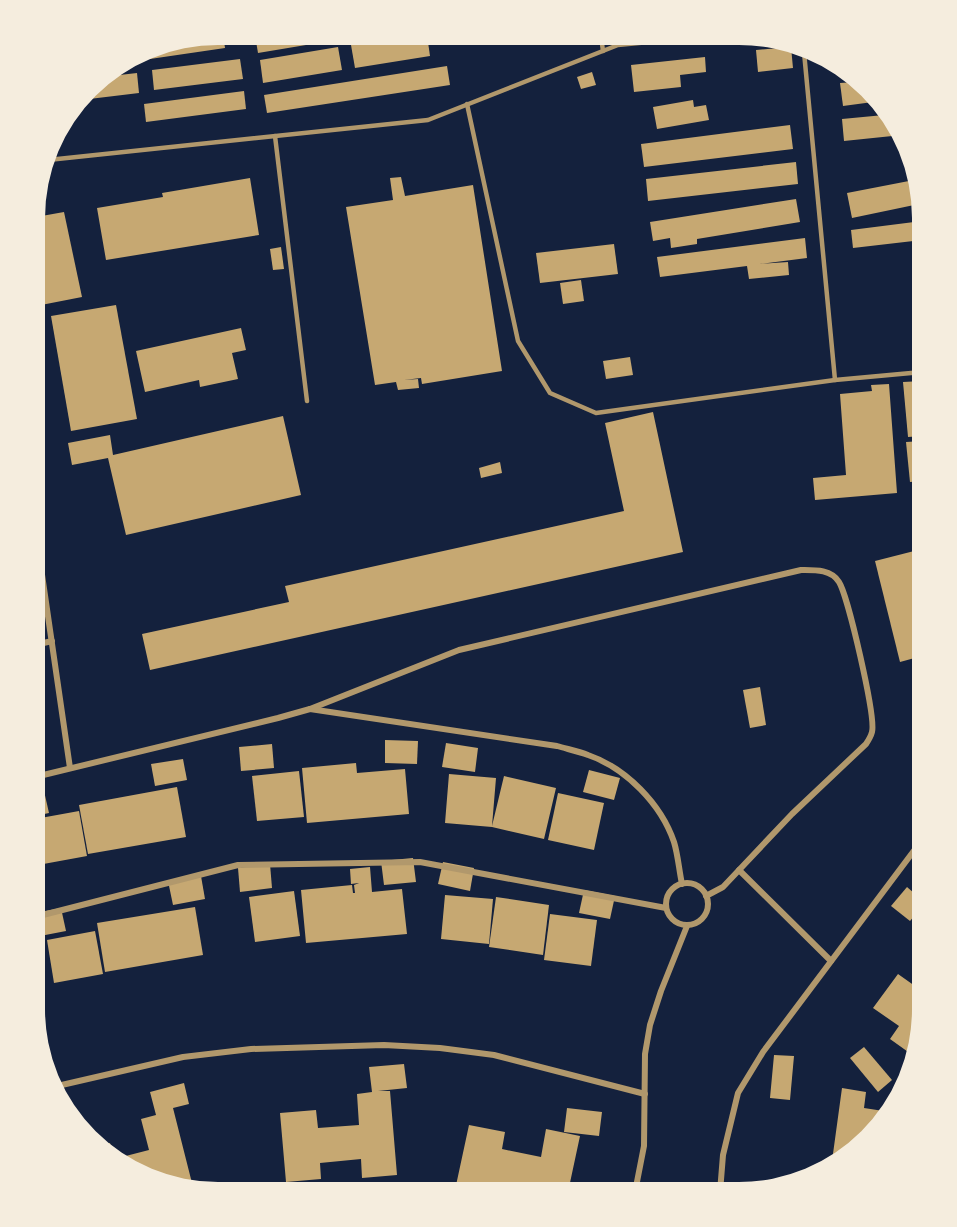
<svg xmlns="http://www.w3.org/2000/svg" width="957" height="1227" font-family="'Roboto Condensed',sans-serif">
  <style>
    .building { fill: #c6a872 }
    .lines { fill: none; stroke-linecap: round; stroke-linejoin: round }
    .service { stroke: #b1986c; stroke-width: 4.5 }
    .minor { stroke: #b1986c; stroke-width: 6 }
  </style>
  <rect width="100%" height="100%" fill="#14213d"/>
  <g class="building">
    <polygon points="218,35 223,35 225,48 150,59 148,51 159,44"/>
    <polygon points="255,35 335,35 336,40 258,53"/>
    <polygon points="410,35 427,35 430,56 355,68 351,45"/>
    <polygon points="338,47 342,70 263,83 260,60"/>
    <polygon points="791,47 793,68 758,72 756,50"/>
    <polygon points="705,57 706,72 680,75 681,87 634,92 631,65"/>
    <polygon points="240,59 243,79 154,90 152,70"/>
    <polygon points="447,66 450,85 267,113 264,95"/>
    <polygon points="592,72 596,85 581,89 577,77"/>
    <polygon points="137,73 139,93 81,100 97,80 102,77"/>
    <polygon points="855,82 873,102 843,106 840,83"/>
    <polygon points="244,91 246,109 146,122 144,104"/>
    <polygon points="693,100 694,107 706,105 709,120 657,129 653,107"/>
    <polygon points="884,115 902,135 844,141 842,119"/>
    <polygon points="790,125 793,149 644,167 641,144"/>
    <polygon points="796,162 798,184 648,201 646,179"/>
    <polygon points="401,177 405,196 473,185 502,371 422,384 421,378 404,380 418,379 419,388 398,390 396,382 375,385 346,207 393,200 390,178"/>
    <polygon points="250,178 259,235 106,260 97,208 163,197 162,193"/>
    <polygon points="914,180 919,204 852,218 847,193"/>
    <polygon points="796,199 800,222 697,239 697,244 671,248 670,238 653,241 650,222"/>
    <polygon points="64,212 82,297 36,306 36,217"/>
    <polygon points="922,221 922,240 853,248 851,230"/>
    <polygon points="805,238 807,258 759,264 788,262 789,275 749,279 747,266 660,277 657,257"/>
    <polygon points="614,244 618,274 540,283 536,253"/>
    <polygon points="281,247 284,269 273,270 270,249"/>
    <polygon points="581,280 584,301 563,304 560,283"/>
    <polygon points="116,305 137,419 71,431 51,316"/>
    <polygon points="241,328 246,350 232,353 238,379 200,387 199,380 145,392 136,351"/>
    <polygon points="630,357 633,375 606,379 603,361"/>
    <polygon points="922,381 922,436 908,437 903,382"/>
    <polygon points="889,384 897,493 815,500 813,478 846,475 840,394 872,391 871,385"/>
    <polygon points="653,412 683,552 150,670 142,634 289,602 285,586 624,511 605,423"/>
    <polygon points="283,416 301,495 126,535 108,458 72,465 68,443 110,435 113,455"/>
    <polygon points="922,441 922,481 910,482 906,442"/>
    <polygon points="500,462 502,473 481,478 479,468"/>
    <polygon points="922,549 922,656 900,662 875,561"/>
    <polygon points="760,687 766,725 750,728 743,690"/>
    <polygon points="385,740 418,741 417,764 385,763"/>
    <polygon points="446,743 478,748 475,772 442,767"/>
    <polygon points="272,744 274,768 241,771 239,747"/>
    <polygon points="183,759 187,780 155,786 151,764"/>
    <polygon points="356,763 357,773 405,769 409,814 307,823 302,768"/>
    <polygon points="589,770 620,778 614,800 583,792"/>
    <polygon points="299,771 304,817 257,821 252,776"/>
    <polygon points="449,774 496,778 492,826 504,776 556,788 544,839 492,827 445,823"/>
    <polygon points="177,787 186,837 88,854 79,805"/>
    <polygon points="44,791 49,813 35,816 35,793"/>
    <polygon points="558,793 604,803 594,850 548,840"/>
    <polygon points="79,811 87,856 38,865 35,845 35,819"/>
    <polygon points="413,858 416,882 384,885 381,861"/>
    <polygon points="443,862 474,868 470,891 438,884"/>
    <polygon points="270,864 272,888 240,892 238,868"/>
    <polygon points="370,867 372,892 402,889 407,934 306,943 301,890 352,885 353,893 355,893 354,885 359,883 351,884 350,869"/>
    <polygon points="201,876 205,899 173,905 168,881"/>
    <polygon points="907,887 922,900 922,907 910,921 891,906"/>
    <polygon points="584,890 615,896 610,919 579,913"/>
    <polygon points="294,891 300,936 255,942 249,897"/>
    <polygon points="445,895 493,899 489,944 441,939"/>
    <polygon points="496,897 549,905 543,955 489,947"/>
    <polygon points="195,907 203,955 105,972 97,923"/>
    <polygon points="61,908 66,931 35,937 35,913"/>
    <polygon points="550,914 597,920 591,966 544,960"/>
    <polygon points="95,931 103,974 54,983 47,940"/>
    <polygon points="42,937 44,949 35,950 35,938"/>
    <polygon points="898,974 922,991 922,1021 911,1054 890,1039 899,1026 873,1008"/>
    <polygon points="864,1047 892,1080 878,1092 850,1058"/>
    <polygon points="774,1055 794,1056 790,1100 770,1098"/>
    <polygon points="404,1064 407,1088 378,1091 390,1091 397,1175 362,1178 361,1159 320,1163 321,1179 286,1182 280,1113 316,1110 318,1128 359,1125 357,1094 372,1092 369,1067"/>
    <polygon points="184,1083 189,1104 173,1108 194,1191 116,1161 102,1145 110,1143 114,1159 149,1150 141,1119 156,1115 150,1092"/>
    <polygon points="842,1088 866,1092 864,1108 890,1112 834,1162 832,1161"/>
    <polygon points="567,1108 602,1112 599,1136 564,1132"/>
    <polygon points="469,1125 505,1132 502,1149 541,1157 546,1129 580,1136 568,1192 531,1192 491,1183 489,1192 455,1190"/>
  </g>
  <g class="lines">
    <g class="service">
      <polyline points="601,36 603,51"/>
      <polyline points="804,52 835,380"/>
      <polyline points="467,104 518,341 550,393 596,413 835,380 922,372"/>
      <polyline points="275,136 307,401"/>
      <polyline points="48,160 428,120 618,45 711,36"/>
    </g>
    <g class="minor">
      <polyline points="35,547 39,554 70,768"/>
      <polyline points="35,645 52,641"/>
      <path d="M310,709L557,746C567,749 578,751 588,755C626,768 661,804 674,842C678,855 679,870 682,884"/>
      <path d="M35,777L278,718L310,709L459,650L801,570C814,570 831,569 839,582C848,596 876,717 872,732C871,736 868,741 866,744L792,814L723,887L706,896"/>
      <polyline points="739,870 831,961"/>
      <circle cx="687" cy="904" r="21"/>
      <polyline points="35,917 238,865 420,862 666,908"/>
      <polyline points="53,1087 183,1057 251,1049 384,1045 440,1048 494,1055 645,1094"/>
      <polyline points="635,1192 644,1146 645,1054 650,1025 661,991 687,926"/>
      <polyline points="720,1192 723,1155 738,1093 763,1052 922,840"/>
    </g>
  </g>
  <path d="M0 0H957V1227H0ZM218 45H739A173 173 0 0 1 912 218V1009A173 173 0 0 1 739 1182H218A173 173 0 0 1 45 1009V218A173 173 0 0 1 218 45Z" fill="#f5edde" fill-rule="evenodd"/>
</svg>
